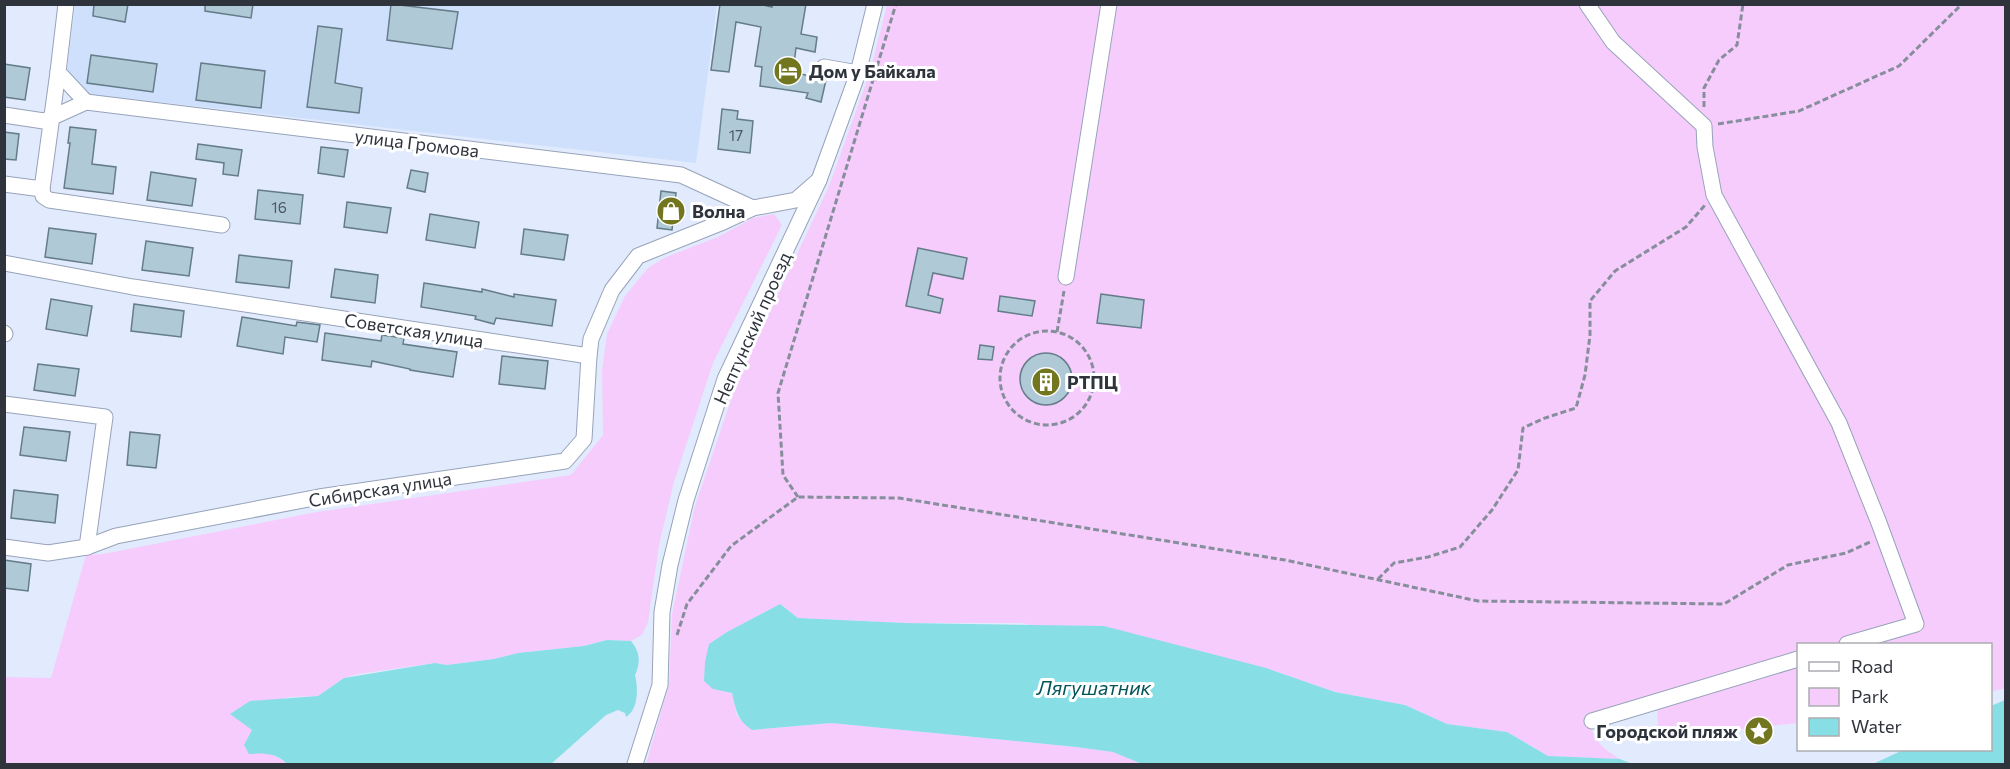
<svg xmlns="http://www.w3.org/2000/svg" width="2010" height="769" font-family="Commissioner,sans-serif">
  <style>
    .built { fill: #cfe0fd }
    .green { fill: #f6ccfd }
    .water { fill: #88dee5 }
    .building { fill: #afc9d7; stroke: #657c89; stroke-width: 1.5 }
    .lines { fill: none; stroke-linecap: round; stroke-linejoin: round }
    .minor-casing { stroke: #97a3b9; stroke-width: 17 }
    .path { stroke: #868e9b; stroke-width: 3; stroke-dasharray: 6 3; stroke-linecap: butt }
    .minor { stroke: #fff; stroke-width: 15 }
    .labels { text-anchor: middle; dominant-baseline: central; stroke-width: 6; stroke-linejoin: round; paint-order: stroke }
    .number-label { font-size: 15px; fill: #4e5863 }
    .poi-label { font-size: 18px; font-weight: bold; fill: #2e333c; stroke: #fff; text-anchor: start }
    .street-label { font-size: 18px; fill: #2e333c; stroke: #fff }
    .water-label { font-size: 20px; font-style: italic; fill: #025459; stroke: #fff }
  </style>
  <rect width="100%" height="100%" fill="#e1ebfd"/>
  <polygon class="built" points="75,5 717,5 696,163 88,94 67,71"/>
  <g class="green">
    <path d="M887,5H2005V688L1991,692L1990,644H1798V723L1658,738L1657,697L1586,714C1595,740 1597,745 1620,759L1548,756L1507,732L1447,724L1405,705L1335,692L1266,668L1021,623H905L798,618L780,604L727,632L709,644L713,689L732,693L737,716L752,730L831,723L1076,747L1113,752L1142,764H646L669,685L672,614L695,506L737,382L829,186L870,72Z"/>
    <polygon points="774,214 782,225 713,363 674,482 659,545 648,622 642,635 631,641 607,640 584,646 518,653 494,659 447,665 435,663 358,674 344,678 318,696 289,697 231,714 253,730 269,753 284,761 287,764 5,764 5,677 51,678 86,555 103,554 317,512 571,475 603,435 602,371 607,334 625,296 648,268 664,258 720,236 753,218"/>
  </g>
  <g class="water">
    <path d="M780,604L798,618L905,623L1104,626L1266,668L1335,692L1405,705L1447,724L1507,732L1548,756L1620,759L1632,764H1142L1113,752L1076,747L831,723L752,730C737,720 736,710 732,693L713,689L704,681L705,662L709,644L727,632Z"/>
    <path d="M607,640L631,641C640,652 641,662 635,675C638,687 639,709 626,717L625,713L618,710L606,715L551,764H287C277,753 263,753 249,754L244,745L252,730L230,714L250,701L318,696L344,678L435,663L447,665L494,659L518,653L584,646Z"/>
    <polygon points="2005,700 2005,764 1873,764 1903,750 1990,750 1991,706"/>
  </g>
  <g class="building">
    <polygon points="94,4 128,4 125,22 93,16"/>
    <polygon points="205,4 253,4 251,18 205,11"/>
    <polygon points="391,4 458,12 452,49 387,40"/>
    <polygon points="720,4 759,4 772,7 773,4 806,4 801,34 817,37 815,52 796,48 793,72 826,80 821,102 806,98 808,93 760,86 762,67 755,66 761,27 736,22 729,72 711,70"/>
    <polygon points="318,26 342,29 335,83 362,88 359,113 307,107"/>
    <polygon points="91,55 157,64 153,92 87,83"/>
    <polygon points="201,63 265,71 261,108 196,100"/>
    <polygon points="4,64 30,68 25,100 4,97"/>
    <polygon points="722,109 738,111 737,119 753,121 750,153 718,149"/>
    <polygon points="70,127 96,130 92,164 116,167 113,194 64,188 70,143 68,143"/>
    <polygon points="4,132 19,134 16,160 4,159"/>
    <polygon points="198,144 242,150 238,176 223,174 224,163 196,159"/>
    <polygon points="321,147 348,150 344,177 318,173"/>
    <polygon points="411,170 428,173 425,192 407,188"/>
    <polygon points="151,172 196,179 192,206 147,200"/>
    <polygon points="258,190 303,195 300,224 255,219"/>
    <polygon points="661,191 676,193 672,230 657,228"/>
    <polygon points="347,202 391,208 387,233 344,227"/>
    <polygon points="430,214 479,222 475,248 426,240"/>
    <polygon points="49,228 96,234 92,264 45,257"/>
    <polygon points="524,229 568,235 564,260 521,254"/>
    <polygon points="146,241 193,248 189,276 142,270"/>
    <polygon points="918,248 967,258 963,279 933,273 928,295 943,299 940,313 906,306"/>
    <polygon points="239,255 292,261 289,288 236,282"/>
    <polygon points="335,269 378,275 375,303 331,297"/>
    <polygon points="424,283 482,292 482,289 514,297 514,294 556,300 552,326 496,318 494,324 475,319 476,316 421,307"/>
    <polygon points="1101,294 1144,300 1141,328 1097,323"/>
    <polygon points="1000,296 1035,301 1032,316 998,311"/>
    <polygon points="51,299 92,306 87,336 46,329"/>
    <polygon points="134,304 184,311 181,337 131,331"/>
    <polygon points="242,317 296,326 297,322 320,325 317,342 285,337 283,354 237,346"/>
    <polygon points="325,333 381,341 382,335 404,338 403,344 457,352 453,377 410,370 410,369 372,361 371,367 322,360"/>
    <polygon points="980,345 994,347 992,360 978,359"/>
    <circle cx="1046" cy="379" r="26"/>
    <polygon points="502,356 548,361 545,389 499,384"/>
    <polygon points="38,364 79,369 75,396 34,390"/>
    <polygon points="24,427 70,432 66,461 20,455"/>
    <polygon points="130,432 160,435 156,468 127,465"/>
    <polygon points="14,490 58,495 55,523 11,518"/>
    <polygon points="4,560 31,564 28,591 4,588"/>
  </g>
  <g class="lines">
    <g class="minor-casing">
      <g id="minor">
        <polyline points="66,4 58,72 86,102"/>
        <polyline points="1587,4 1613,42 1704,126 1705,147 1714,195 1839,423 1879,523 1916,624 1847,644"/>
        <polyline points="824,67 858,73"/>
        <polyline points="4,115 44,121 86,102 681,175 753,208 796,200 819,180"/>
        <polyline points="4,184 42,189 58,72"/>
        <polyline points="42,189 43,196 49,200 222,225"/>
        <polyline points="4,263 133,287 589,356 591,339 612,290 638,256 723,222 753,208"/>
        <polyline points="1066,277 1109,4"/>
        <polyline points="4,333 5,334"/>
        <polyline points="4,404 105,417 87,547"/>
        <polyline points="4,547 48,553 87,547 116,536 319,497 565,461 584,439 589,356"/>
        <polyline points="1592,721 1798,659"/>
        <polyline points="635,764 660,685 662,612 670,565 686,500 725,379 819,180 858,73 875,4"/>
      </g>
    </g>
    <g class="path">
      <polyline points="1704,107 1704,88 1719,60 1737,45 1743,4"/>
      <polyline points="1718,124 1799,111 1899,66 1962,4"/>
      <circle cx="1047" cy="378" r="47"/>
      <polyline points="1057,332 1064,291"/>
      <polyline points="798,497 783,475 778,393 896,4"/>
      <polyline points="1378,579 1394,563 1428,557 1460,547 1492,510 1518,470 1523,428 1545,418 1576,408 1585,375 1590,335 1590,301 1615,271 1686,227 1705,205"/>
      <polyline points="677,635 687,604 731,546 798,497 899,498 1285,560 1478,601 1724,604 1788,565 1846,553 1872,541"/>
    </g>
    <use href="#minor" class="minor"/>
  </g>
  <defs>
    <g id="hotel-disc" transform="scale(1.5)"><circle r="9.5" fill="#72771f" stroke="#fff"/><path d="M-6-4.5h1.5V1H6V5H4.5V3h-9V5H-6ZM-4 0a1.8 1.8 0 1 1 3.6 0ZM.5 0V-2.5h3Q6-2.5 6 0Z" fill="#fff"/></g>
    <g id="shop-disc" transform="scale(1.5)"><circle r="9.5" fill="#72771f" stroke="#fff"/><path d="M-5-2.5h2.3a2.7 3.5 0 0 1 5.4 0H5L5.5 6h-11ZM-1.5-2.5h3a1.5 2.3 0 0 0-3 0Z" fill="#fff"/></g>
    <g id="building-disc" transform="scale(1.5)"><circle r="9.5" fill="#72771f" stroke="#fff"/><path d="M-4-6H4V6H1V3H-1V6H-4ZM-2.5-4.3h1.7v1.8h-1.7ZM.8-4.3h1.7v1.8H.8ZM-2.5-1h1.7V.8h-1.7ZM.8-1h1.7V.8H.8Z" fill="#fff"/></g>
    <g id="sight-disc" transform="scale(1.5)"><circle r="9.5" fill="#72771f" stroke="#fff"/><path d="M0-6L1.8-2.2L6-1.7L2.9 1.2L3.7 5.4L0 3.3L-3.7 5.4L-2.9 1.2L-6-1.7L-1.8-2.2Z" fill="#fff"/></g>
  </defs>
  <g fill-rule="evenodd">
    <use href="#hotel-disc" x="788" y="71"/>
    <use href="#shop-disc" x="671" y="211"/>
    <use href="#building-disc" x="1046" y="382"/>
    <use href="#sight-disc" x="1759" y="731"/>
  </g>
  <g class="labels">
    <g class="number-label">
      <text x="736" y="135">17</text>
      <text x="279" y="207">16</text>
    </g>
    <g class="poi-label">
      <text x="809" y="71">Дом у Байкала</text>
      <text x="692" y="211">Волна</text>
      <text x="1067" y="382">РТПЦ</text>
      <text x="1738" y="731" text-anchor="end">Городской пляж</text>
    </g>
    <g class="street-label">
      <text transform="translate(417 143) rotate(7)">улица Громова</text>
      <text transform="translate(752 328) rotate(-66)">Нептунский проезд</text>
      <text transform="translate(414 330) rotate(9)">Советская улица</text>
      <text transform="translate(380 489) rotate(-9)">Сибирская улица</text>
    </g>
    <g class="water-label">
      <text x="1094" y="687">Лягушатник</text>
    </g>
  </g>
  <rect width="2010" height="769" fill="none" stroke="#2e333c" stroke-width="12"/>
  <rect x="1797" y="643" width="195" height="108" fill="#ffffff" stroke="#abadb1" stroke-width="1.5"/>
  <rect x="1809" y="662" width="30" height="9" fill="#ffffff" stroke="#abadb1" stroke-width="1.5"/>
  <text x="1851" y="673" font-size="18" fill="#2e333c">Road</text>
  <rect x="1809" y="688" width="30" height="18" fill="#f6ccfd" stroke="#abadb1" stroke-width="1.5"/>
  <text x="1851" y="703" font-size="18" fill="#2e333c">Park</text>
  <rect x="1809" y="718" width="30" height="18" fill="#88dee5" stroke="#abadb1" stroke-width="1.5"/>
  <text x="1851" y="733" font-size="18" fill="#2e333c">Water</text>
</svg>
